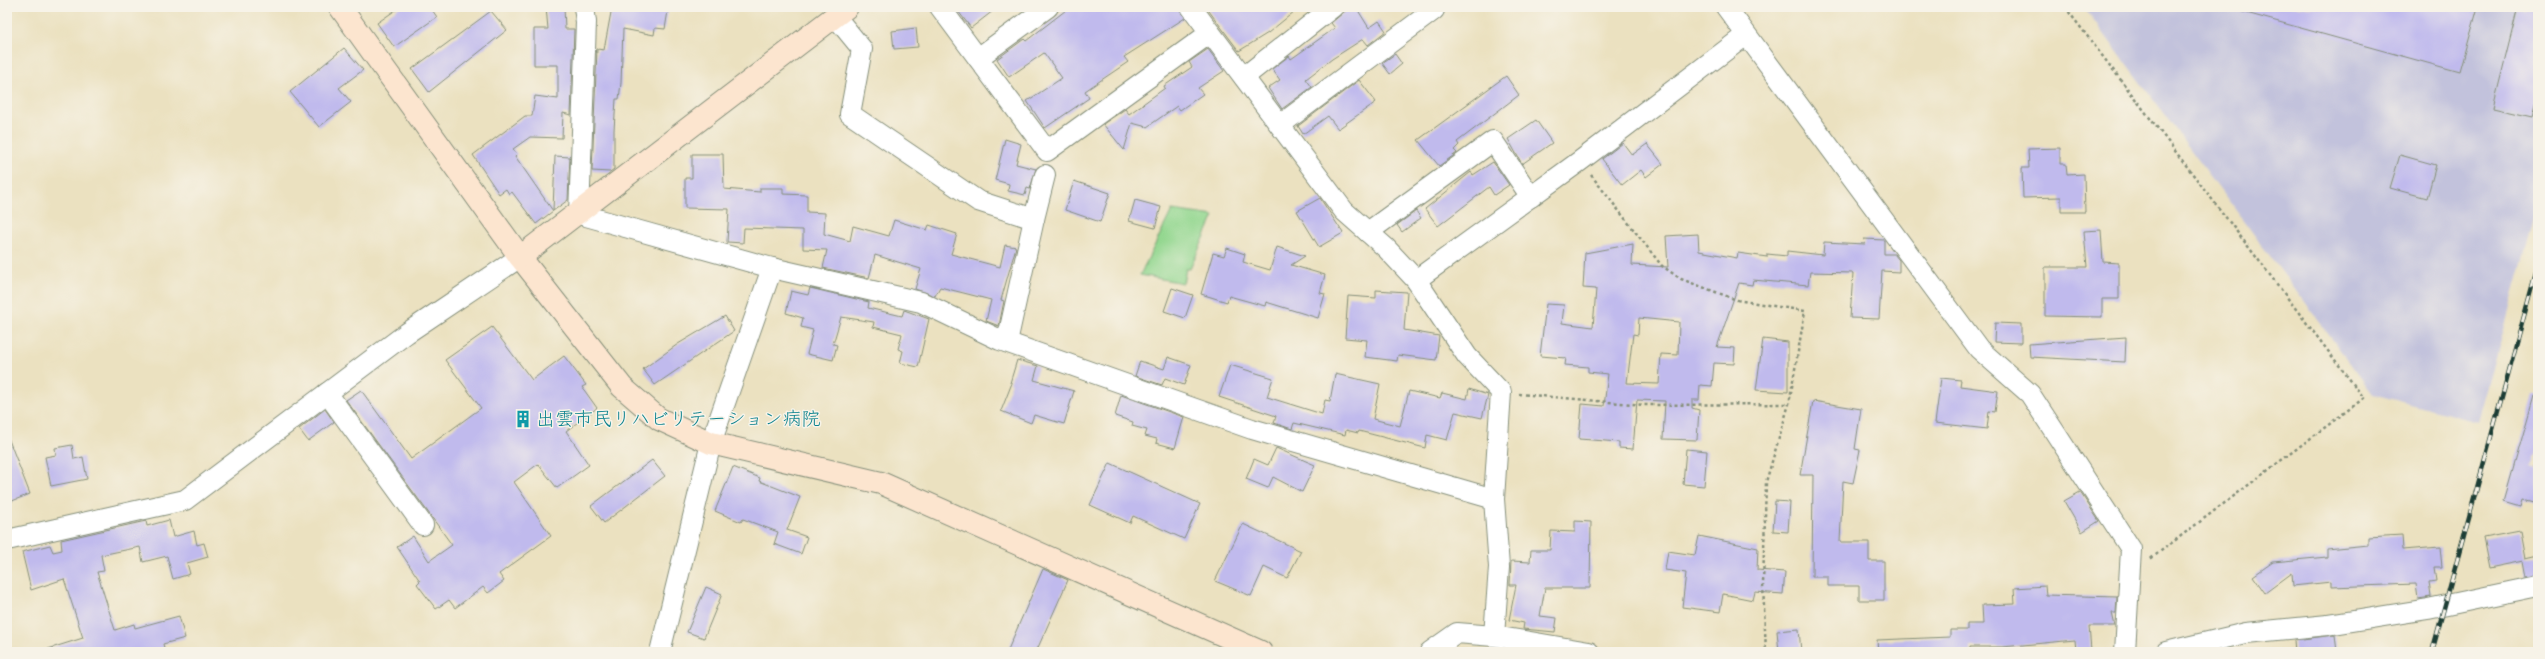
<svg xmlns="http://www.w3.org/2000/svg" width="2545" height="659" font-family="Caveat,'Klee One',sans-serif">
  <style>
    .industrial { fill: #c2c2dc }
    .green { fill: #93d78f; stroke: #598a62 }
    .building { fill: #c0baed; fill-rule: evenodd }
    .lines { fill: none; stroke-linecap: round; stroke-linejoin: round }
    .street-casing { stroke: #858f7a; stroke-width: 22 }
    .secondary-casing { stroke: #858f7a; stroke-width: 24 }
    .path { stroke: #858f7a; stroke-width: 2.5; stroke-dasharray: 3 3; stroke-linecap: butt }
    .street { stroke: #fff; stroke-width: 20 }
    .secondary { stroke: #fce5cf; stroke-width: 22 }
    .rail-casing { stroke: #1f3d34; stroke-width: 4.5 }
    .rail { stroke: #f7f3e8; stroke-width: 3; stroke-dasharray: 9; stroke-linecap: butt }
    .labels { text-anchor: middle; dominant-baseline: central; stroke-width: 3; stroke-linejoin: round; paint-order: stroke }
    .culture-label { font-size: 19px; fill: #0d838f; stroke: #f7f3e8; text-anchor: start }
  </style>
  <rect width="100%" height="100%" fill="#f7f3e8"/>
  <filter id="ink" filterUnits="userSpaceOnUse"><feTurbulence type="fractalNoise" baseFrequency=".025" numOctaves="2"/><feDisplacementMap in="SourceGraphic" scale="8" xChannelSelector="R" yChannelSelector="G"/><feConvolveMatrix kernelMatrix="1 2 1 2 8 2 1 2 1" color-interpolation-filters="sRGB"/></filter>
  <filter id="wash" filterUnits="userSpaceOnUse"><feTurbulence type="fractalNoise" baseFrequency=".012" numOctaves="4" result="noise"/><feDisplacementMap in="SourceGraphic" scale="16" xChannelSelector="R" yChannelSelector="G"/><feGaussianBlur stdDeviation="0.9" result="paint"/><feColorMatrix in="noise" values="0 0 0 0 0 0 0 0 0 0 0 0 0 0 0 0 0 1.4 0 .05"/><feComposite in="paint" operator="in"/></filter>
  <g filter="url(#wash)">
    <rect width="100%" height="100%" fill="#ebe1c0"/>
    <polygon class="industrial" points="2084,7 2538,7 2538,206 2478,422 2373,394"/>
    <polygon class="green" points="1172,210 1214,216 1190,269 1186,269 1183,283 1140,275"/>
    <g id="blocks">
      <g class="building">
        <polygon points="400,7 430,7 437,17 394,47 377,23"/>
        <polygon points="546,7 564,7 565,29 574,29 571,115 563,113 562,138 530,137 513,149 517,154 515,156 553,211 536,224 512,192 509,194 506,189 499,194 473,155 525,116 532,116 535,96 558,99 558,65 534,65 534,29 548,29"/>
        <polygon points="612,7 643,7 668,11 665,29 655,28 654,35 623,29 621,83 619,99 616,99 614,130 614,169 610,172 592,171 597,49 604,50"/>
        <polygon points="955,7 998,7 971,28"/>
        <polygon points="1070,7 1180,7 1185,18 1124,57 1128,62 1085,91 1089,98 1045,128 1027,101 1062,78 1044,53 1009,77 997,59 1024,39 1026,41"/>
        <polygon points="1206,7 1300,7 1268,33 1239,51"/>
        <polygon points="1350,7 1356,7 1369,28 1379,21 1386,31 1368,45 1363,39 1332,59 1306,79 1312,87 1282,109 1268,88 1280,80 1272,69 1289,56 1291,59 1335,28 1331,23"/>
        <polygon points="2240,7 2478,7 2460,72 2239,11"/>
        <polygon points="2518,7 2538,7 2538,95 2532,117 2493,108"/>
        <polygon points="491,11 507,30 429,92 412,69"/>
        <polygon points="916,28 918,47 894,49 892,31"/>
        <polygon points="344,48 363,70 339,88 351,102 319,127 290,92"/>
        <polygon points="1208,49 1224,71 1198,88 1203,94 1180,110 1177,106 1147,127 1132,123 1124,150 1103,124 1125,109 1129,114 1165,88 1164,86 1192,67 1189,62"/>
        <polygon points="1395,54 1402,64 1390,74 1382,63"/>
        <polygon points="1506,76 1519,95 1457,142 1459,145 1454,150 1457,153 1439,166 1418,140"/>
        <polygon points="1359,80 1376,102 1338,129 1328,116 1303,134 1298,126"/>
        <polygon points="1536,120 1552,143 1522,164 1508,139"/>
        <polygon points="1005,139 1021,144 1016,164 1036,169 1030,189 1027,188 1025,195 1008,191 1009,184 995,180"/>
        <polygon points="1623,143 1632,155 1647,144 1663,164 1646,177 1641,170 1622,185 1602,159"/>
        <polygon points="2060,148 2060,164 2066,164 2067,175 2084,174 2085,212 2061,212 2061,197 2023,198 2022,168 2029,168 2028,149"/>
        <polygon points="692,154 723,154 724,189 760,192 760,188 783,188 783,194 807,195 807,212 825,213 824,234 850,241 853,226 889,236 894,220 927,230 929,225 957,234 951,254 1000,267 1005,245 1016,247 1001,300 1004,301 999,326 986,321 991,300 940,287 935,296 915,289 921,269 875,255 869,278 823,268 827,250 803,249 803,230 744,228 743,243 727,242 729,209 685,208 685,178 692,178"/>
        <polygon points="2400,155 2436,165 2427,198 2390,188"/>
        <polygon points="555,156 570,157 568,200 553,211"/>
        <polygon points="1493,162 1509,185 1494,195 1489,187 1438,226 1425,209 1471,172 1473,175"/>
        <polygon points="1074,181 1110,193 1100,222 1065,210"/>
        <polygon points="1320,198 1343,233 1319,247 1297,211"/>
        <polygon points="1135,200 1161,207 1155,228 1129,221"/>
        <polygon points="1416,211 1421,218 1402,232 1397,225"/>
        <polygon points="2101,230 2103,262 2119,263 2119,299 2102,299 2102,317 2045,316 2045,267 2087,267 2084,231"/>
        <path d="M1698,234L1699,251L1737,258L1738,253L1767,257V254L1787,256V251L1823,255L1824,242L1865,244L1864,239L1884,240V254H1894L1899,260V272L1882,271L1879,319L1850,318L1853,273L1810,272L1808,285L1753,280L1752,285L1739,283L1717,347L1735,348L1734,364L1714,363L1712,386L1700,385L1699,400H1692V408L1699,410L1697,440L1663,439L1665,401L1637,400L1633,449L1619,448V442L1579,439L1582,404L1604,406L1608,374L1588,372V367L1565,365L1566,358L1540,356L1546,304L1564,305L1562,323L1593,327L1596,289L1583,288L1585,253L1633,244L1632,265L1668,267L1666,236ZM1639,318L1679,322L1678,355L1661,354L1659,384L1627,383L1633,334L1638,335Z"/>
        <polygon points="1277,247 1305,256 1291,265 1325,275 1320,293 1325,294 1318,318 1266,302 1265,306 1229,296 1227,302 1201,294 1213,253 1224,256 1227,248 1245,254 1243,262 1270,270"/>
        <polygon points="810,288 869,302 868,308 902,316 904,310 929,319 918,367 900,363 903,351 898,349 902,334 873,327 874,322 841,317 833,344 837,345 833,360 807,354 813,330 801,327 803,318 786,313 791,291 808,295"/>
        <polygon points="1172,288 1193,295 1185,318 1164,311"/>
        <polygon points="1376,290 1407,292 1404,330 1439,336 1436,360 1398,355 1397,361 1365,357 1367,340 1345,338 1348,296 1376,298"/>
        <polygon points="725,316 734,331 655,385 643,369 678,344"/>
        <polygon points="1995,323 2021,324 2021,343 1994,342"/>
        <polygon points="492,327 532,380 564,356 586,385 582,387 597,408 566,431 589,465 557,488 538,464 514,482 551,536 499,574 504,581 488,593 483,587 455,608 449,600 436,609 417,584 420,581 397,547 413,536 429,561 452,545 346,400 361,390 411,459 481,408 445,360"/>
        <polygon points="2126,337 2125,362 2030,357 2029,344"/>
        <polygon points="1763,339 1788,342 1788,392 1756,390"/>
        <polygon points="1168,357 1191,365 1184,385 1165,378 1162,385 1135,376 1140,361 1164,369"/>
        <polygon points="1017,360 1038,366 1034,380 1074,391 1064,424 1034,415 1031,423 1001,411 1012,383 1010,383"/>
        <polygon points="1230,365 1273,378 1267,397 1322,414 1325,400 1330,401 1335,374 1380,384 1373,419 1400,426 1409,391 1440,398 1442,393 1467,399 1469,389 1488,395 1482,418 1455,412 1447,440 1427,435 1425,448 1359,431 1358,433 1346,430 1345,435 1294,423 1292,429 1274,423 1276,416 1219,397"/>
        <polygon points="1941,378 1961,380 1960,386 1998,391 1995,412 1989,411 1987,429 1935,423"/>
        <polygon points="1121,395 1184,417 1175,448 1156,443 1157,439 1145,436 1147,430 1132,426 1133,422 1115,416"/>
        <polygon points="2534,396 2538,396 2538,448 2532,467 2538,469 2538,503 2523,499 2521,506 2504,501"/>
        <polygon points="1813,401 1861,409 1855,449 1860,450 1853,483 1843,481 1840,542 1869,542 1869,561 1884,561 1884,600 1859,600 1859,586 1828,586 1828,577 1812,577 1813,475 1800,475"/>
        <polygon points="325,409 334,422 308,441 299,429"/>
        <polygon points="7,435 30,494 12,501 7,488"/>
        <polygon points="72,445 74,459 83,457 87,479 51,486 45,457 56,455 55,448"/>
        <polygon points="1276,448 1315,465 1302,492 1273,477 1268,488 1246,479 1254,459 1268,465"/>
        <polygon points="1686,449 1707,451 1704,486 1683,484"/>
        <polygon points="652,460 665,476 604,523 591,506"/>
        <polygon points="1110,463 1200,504 1184,539 1133,516 1130,523 1090,505"/>
        <polygon points="733,467 760,478 759,481 800,497 787,530 807,537 801,554 774,544 778,532 743,519 741,522 715,511"/>
        <polygon points="2080,492 2099,521 2082,532 2064,501"/>
        <polygon points="1775,501 1790,502 1788,532 1773,531"/>
        <polygon points="169,520 173,537 194,531 197,545 204,543 208,557 187,563 190,574 173,579 167,556 143,562 140,547 101,555 104,571 97,572 115,630 134,624 135,628 179,616 185,638 163,644 165,652 48,652 48,649 83,638 64,579 31,590 22,552 50,545 53,552 62,550 61,540 146,521 147,526"/>
        <polygon points="1575,521 1591,522 1590,588 1545,588 1540,616 1557,618 1555,632 1523,629 1524,623 1509,620 1516,585 1510,585 1511,561 1530,562 1531,550 1550,550 1551,531 1575,532"/>
        <polygon points="1243,524 1301,551 1287,578 1264,567 1251,596 1215,581"/>
        <polygon points="2520,531 2525,558 2538,555 2538,575 2526,577 2523,561 2489,568 2483,538"/>
        <polygon points="2402,535 2403,550 2440,547 2442,567 2434,567 2436,581 2429,582 2431,597 2418,599 2416,584 2331,587 2331,582 2293,586 2292,573 2265,593 2253,576 2273,562 2327,557 2327,549 2368,545 2368,537"/>
        <polygon points="1699,536 1758,548 1757,570 1785,572 1783,594 1755,592 1753,600 1723,594 1720,612 1682,607 1686,573 1665,570 1668,551 1695,555"/>
        <polygon points="1043,569 1068,580 1036,652 1007,652"/>
        <polygon points="2045,586 2046,595 2117,597 2116,613 2112,613 2115,626 2089,626 2091,650 2076,651 2075,640 2002,647 1970,647 1970,652 1878,652 1877,640 1950,637 1950,630 1967,630 1967,624 1983,624 1982,605 2015,604 2014,588"/>
        <polygon points="706,587 722,594 704,638 687,632"/>
        <polygon points="1799,629 1801,652 1779,652 1777,631"/>
        <polygon points="2335,635 2337,652 2295,652 2294,640"/>
      </g>
    </g>
  </g>
  <g filter="url(#ink)">
    <use href="#blocks" fill-opacity="0" stroke="#858f7a" stroke-width="1"/>
    <g class="lines">
      <g class="street-casing">
        <g id="street">
          <polyline points="584,7 586,22 579,214 772,268 921,302 1000,340 1252,429 1494,499"/>
          <polyline points="940,7 1047,151 1210,33"/>
          <polyline points="1191,7 1344,211 1386,248 1416,280 1467,356 1501,392 1494,499 1499,567 1494,636"/>
          <polyline points="1726,7 1979,349 2030,394 2131,549 2125,652"/>
          <polyline points="835,16 862,49 850,114 978,201 1034,219 1045,175"/>
          <polyline points="978,58 1048,7"/>
          <polyline points="1244,77 1333,7"/>
          <polyline points="1280,125 1434,10"/>
          <polyline points="1368,232 1493,141 1531,197"/>
          <polyline points="1416,280 1580,161 1746,35"/>
          <polyline points="1007,342 1034,219"/>
          <polyline points="327,393 423,525"/>
          <polyline points="7,540 185,500 407,333 520,257"/>
          <polyline points="660,652 711,443 772,268"/>
          <polyline points="1430,652 1457,633 1494,636 1589,652"/>
          <polyline points="2166,652 2246,633 2328,625 2428,609 2538,586"/>
        </g>
      </g>
      <g class="secondary-casing">
        <g id="secondary">
          <polyline points="340,7 520,257 622,387 659,419 711,443 881,483 1261,652"/>
          <polyline points="520,257 847,7"/>
        </g>
      </g>
      <g class="path">
        <polyline points="2065,7 2364,398 2149,560"/>
        <polyline points="1591,175 1662,266 1681,279 1737,300 1805,311 1789,404 1766,482 1763,585 1766,652"/>
        <polyline points="1519,394 1643,405 1789,404"/>
      </g>
      <use href="#street" class="street"/>
      <use href="#secondary" class="secondary"/>
      <g class="rail-casing">
        <polyline id="rail" points="2432,652 2538,265"/>
      </g>
      <use href="#rail" class="rail"/>
    </g>
  </g>
  <defs>
    <g id="building-bare" transform="scale(1.38)"><path d="M-4-6H4V6H1V3H-1V6H-4ZM-2.5-4.3h1.7v1.8h-1.7ZM.8-4.3h1.7v1.8H.8ZM-2.5-1h1.7V.8h-1.7ZM.8-1h1.7V.8H.8Z" fill="#0f9aa8" stroke="#f7f3e8" stroke-width="2.5" paint-order="stroke"/></g>
  </defs>
  <g fill-rule="evenodd">
    <use href="#building-bare" x="523" y="419"/>
  </g>
  <g class="labels">
    <g class="culture-label">
      <text x="536" y="419">出雲市民リハビリテーション病院</text>
    </g>
  </g>
  <rect width="2545" height="659" fill="none" stroke="#f7f3e8" stroke-width="24"/>
</svg>
